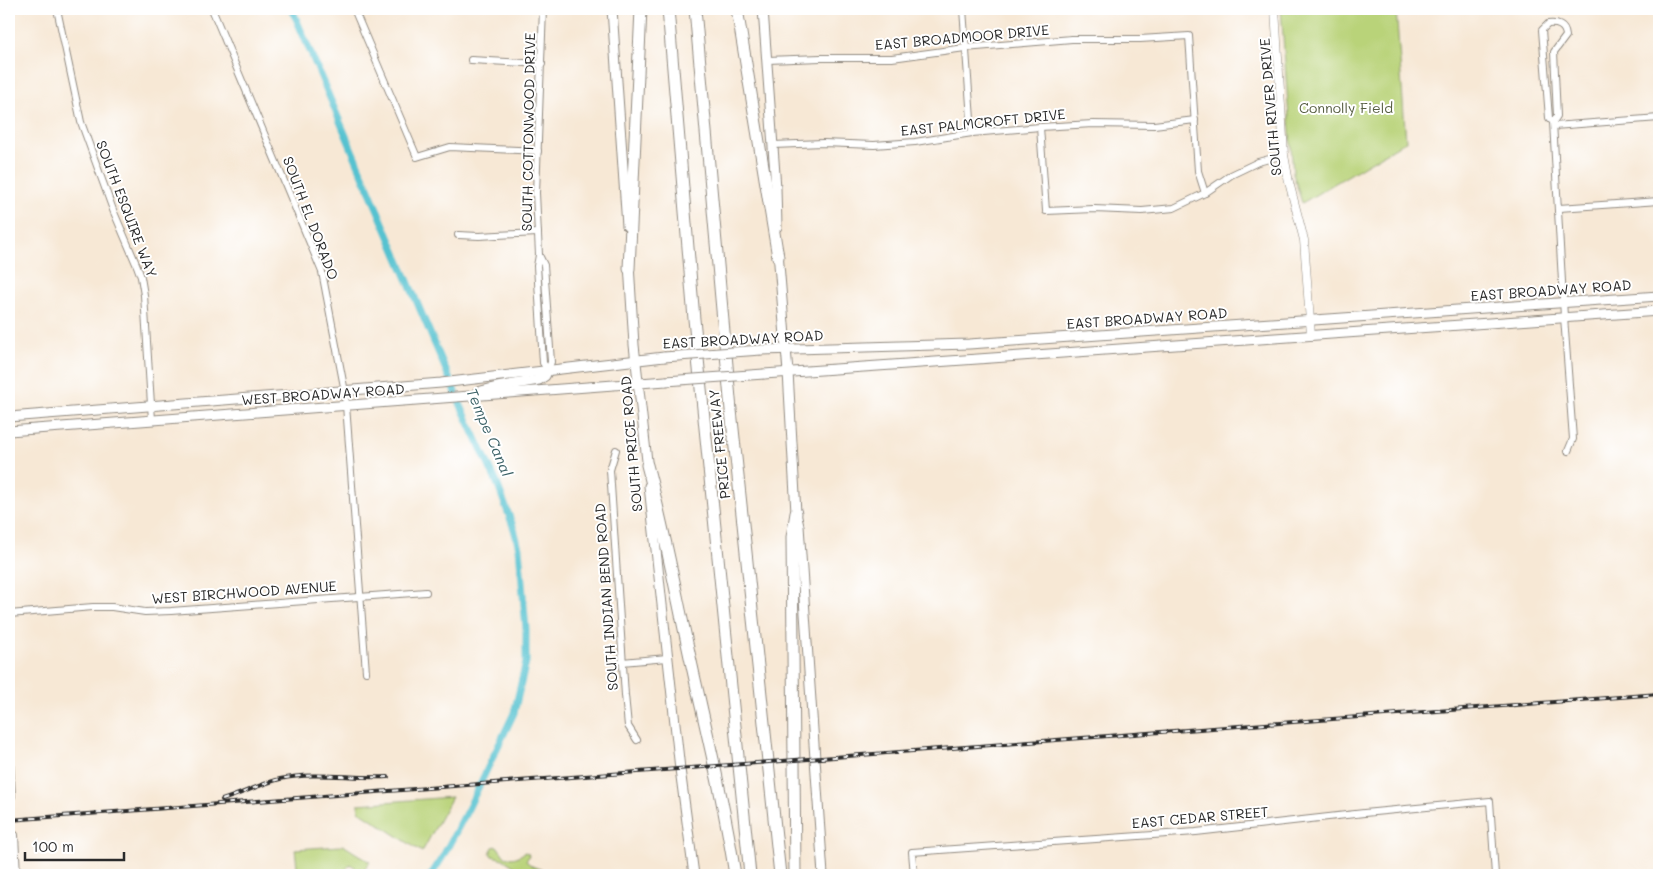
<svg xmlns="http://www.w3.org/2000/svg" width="1668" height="884" font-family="Mali,sans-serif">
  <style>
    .green { fill: #b9d379; stroke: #727f52 }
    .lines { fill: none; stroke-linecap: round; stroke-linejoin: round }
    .canal { stroke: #56c2d0; stroke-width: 7 }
    .minor-casing { stroke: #918a80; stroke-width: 8 }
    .tertiary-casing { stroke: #918a80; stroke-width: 9 }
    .secondary-casing { stroke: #918a80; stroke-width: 11 }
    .motorway-casing { stroke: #918a80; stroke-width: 13 }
    .minor { stroke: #fff; stroke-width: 6 }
    .tertiary { stroke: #fff; stroke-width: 8 }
    .secondary { stroke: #fff; stroke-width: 9 }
    .motorway { stroke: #fff; stroke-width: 11 }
    .rail-casing { stroke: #2b2b2b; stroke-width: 4 }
    .rail { stroke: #fff; stroke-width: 2; stroke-dasharray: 5.5; stroke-linecap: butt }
    .secondary-bridge-casing { stroke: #918a80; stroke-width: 11; stroke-linecap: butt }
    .secondary-bridge { stroke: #fff; stroke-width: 9 }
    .labels { text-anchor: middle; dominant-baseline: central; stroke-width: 4; stroke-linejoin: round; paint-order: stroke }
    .street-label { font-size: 14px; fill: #2b2b2b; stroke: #fff }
    .park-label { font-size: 14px; fill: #565d42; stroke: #fff }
    .water-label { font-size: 15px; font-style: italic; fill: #3a6065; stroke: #fff }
  </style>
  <rect width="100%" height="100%" fill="#fff"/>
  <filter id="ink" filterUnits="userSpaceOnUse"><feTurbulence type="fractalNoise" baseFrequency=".02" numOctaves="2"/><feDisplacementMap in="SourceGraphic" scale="10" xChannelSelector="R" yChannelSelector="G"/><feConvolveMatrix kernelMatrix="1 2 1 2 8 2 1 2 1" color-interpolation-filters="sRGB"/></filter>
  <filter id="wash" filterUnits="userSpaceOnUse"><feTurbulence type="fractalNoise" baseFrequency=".0096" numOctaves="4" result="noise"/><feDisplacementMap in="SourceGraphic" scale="20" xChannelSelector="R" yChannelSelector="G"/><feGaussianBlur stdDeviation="1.12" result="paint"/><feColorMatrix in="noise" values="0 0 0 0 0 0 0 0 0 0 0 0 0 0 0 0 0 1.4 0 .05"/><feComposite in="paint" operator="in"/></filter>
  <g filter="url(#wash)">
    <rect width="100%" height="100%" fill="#f7e8d5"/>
    <g class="green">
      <polygon points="1281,9 1396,9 1406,141 1302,203 1293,173"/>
      <polygon points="452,797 422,852 359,811 358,804"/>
      <polygon points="343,845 370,862 360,875 351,875 349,873 351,870 353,871 356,868 350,864 344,872 348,875 298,875 295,849 341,846"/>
      <path d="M497,846L505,857C514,859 518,857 525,852L528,853L529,856L526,861L532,866L545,871L542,875H527L503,859L492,856L490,853L493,847Z"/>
    </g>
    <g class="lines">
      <polyline class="canal" points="292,9 462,408 497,483 514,529 519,548 526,629 526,662 514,713 469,807 442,858 431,875"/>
    </g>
  </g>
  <g filter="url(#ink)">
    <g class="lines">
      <g class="minor-casing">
        <g id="minor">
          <polyline points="57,9 81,122 113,210 137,266 141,277 144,295 152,420"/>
          <polyline points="212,9 322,272 345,392 366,672"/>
          <polyline points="354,9 417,157 450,147 538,151"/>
          <polyline points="543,9 536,193 539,255 537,266 543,363 548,370"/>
          <polyline points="963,9 972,133"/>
          <polyline points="471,60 542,64"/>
          <polyline points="767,60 821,58 892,58 965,48 1072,39 1140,39 1189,36 1198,171 1205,193"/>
          <path d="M1553,122L1549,118L1542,30L1548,24C1557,23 1565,25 1566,36L1554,52L1557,116L1553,122L1564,317L1573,439L1568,451"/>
          <polyline points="1554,126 1659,118"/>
          <polyline points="1040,127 1046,211 1094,209 1142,211 1174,208 1205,193 1231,175 1258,162 1284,155"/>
          <polyline points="773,145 823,143 874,145 915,142 972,133 1040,127 1093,124 1154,125 1195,120"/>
          <polyline points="1559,208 1659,201"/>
          <polyline points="458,235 479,236 538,233"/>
          <polyline points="539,255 544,265 551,362 548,370"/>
          <polyline points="616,450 610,470 625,695 628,726 637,740"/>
          <polyline points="9,614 93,607 112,607 145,612 171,611 426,592"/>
          <polyline points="622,662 667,658"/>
          <polyline points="9,744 12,796"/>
          <polyline points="15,835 17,875"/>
          <polyline points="914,875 912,852 1196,832 1364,813 1490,801 1495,875"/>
        </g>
      </g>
      <g class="tertiary-casing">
        <polyline id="tertiary" points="1275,9 1284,155 1289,182 1304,240 1311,335"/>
      </g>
      <g class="secondary-casing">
        <g id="secondary">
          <polyline points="612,9 627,226"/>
          <polyline points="763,9 776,188 777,227"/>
          <polyline points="778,252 788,372 796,513 799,526 823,875"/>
          <polyline points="629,264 634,345 648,470"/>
          <polyline points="761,350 969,344 1659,296"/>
          <polyline points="764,374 1659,311"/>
          <polyline points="477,392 497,387 539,380 545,376 548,370"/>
          <polyline points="9,417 441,383 664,357"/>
          <polyline points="9,431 666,381"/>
          <polyline points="649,486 680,769 694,875"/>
        </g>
      </g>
      <g class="motorway-casing">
        <g id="motorway">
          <polyline points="668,9 694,319 750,875"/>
          <polyline points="695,9 731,410 780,875"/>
          <polyline points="737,9 778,257"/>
          <polyline points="629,269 641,9"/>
          <path d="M647,465C664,528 676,593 690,657C706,730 724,801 735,875"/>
          <polyline points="795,875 792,537 796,513"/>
        </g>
      </g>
      <use href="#minor" class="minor"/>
      <use href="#tertiary" class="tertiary"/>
      <use href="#secondary" class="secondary"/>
      <use href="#motorway" class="motorway"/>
      <g class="rail-casing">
        <g id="rail">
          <path d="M222,800C242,794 260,784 280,779C316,771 352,779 388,777"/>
          <polyline points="9,820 1659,694"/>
        </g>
      </g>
      <use href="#rail" class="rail"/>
      <g class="secondary-bridge-casing">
        <g id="secondary-bridge">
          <polyline points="664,357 761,350"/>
          <polyline points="666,381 764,374"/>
        </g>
      </g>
      <use href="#secondary-bridge" class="secondary-bridge"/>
    </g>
  </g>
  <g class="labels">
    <g class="street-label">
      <text transform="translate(962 37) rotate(-5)">EAST BROADMOOR DRIVE</text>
      <text transform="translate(1270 107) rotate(-95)">SOUTH RIVER DRIVE</text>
      <text transform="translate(983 122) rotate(-6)">EAST PALMCROFT DRIVE</text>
      <text transform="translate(528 132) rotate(-89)">SOUTH COTTONWOOD DRIVE</text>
      <text transform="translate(127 209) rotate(69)">SOUTH ESQUIRE WAY</text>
      <text transform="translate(311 218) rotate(69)">SOUTH EL DORADO</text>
      <text transform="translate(1551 290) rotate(-4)">EAST BROADWAY ROAD</text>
      <text transform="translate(1147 318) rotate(-4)">EAST BROADWAY ROAD</text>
      <text transform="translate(743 339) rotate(-3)">EAST BROADWAY ROAD</text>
      <text transform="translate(323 394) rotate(-4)">WEST BROADWAY ROAD</text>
      <text transform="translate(631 444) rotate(-95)">SOUTH PRICE ROAD</text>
      <text transform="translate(719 444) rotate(-96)">PRICE FREEWAY</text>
      <text transform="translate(244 592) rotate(-4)">WEST BIRCHWOOD AVENUE</text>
      <text transform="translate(606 597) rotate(-94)">SOUTH INDIAN BEND ROAD</text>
      <text transform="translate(1200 817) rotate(-5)">EAST CEDAR STREET</text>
    </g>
    <g class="park-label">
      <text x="1346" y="107">Connolly Field</text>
    </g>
    <g class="water-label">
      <text transform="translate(490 432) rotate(67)">Tempe Canal</text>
    </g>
  </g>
  <rect width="1668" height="884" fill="none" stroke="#fff" stroke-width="30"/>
  <path d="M25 852v8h99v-8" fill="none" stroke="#2b2b2b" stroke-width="2.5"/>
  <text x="32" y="852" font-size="15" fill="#2b2b2b" stroke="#ffffff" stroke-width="4" paint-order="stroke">100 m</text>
</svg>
